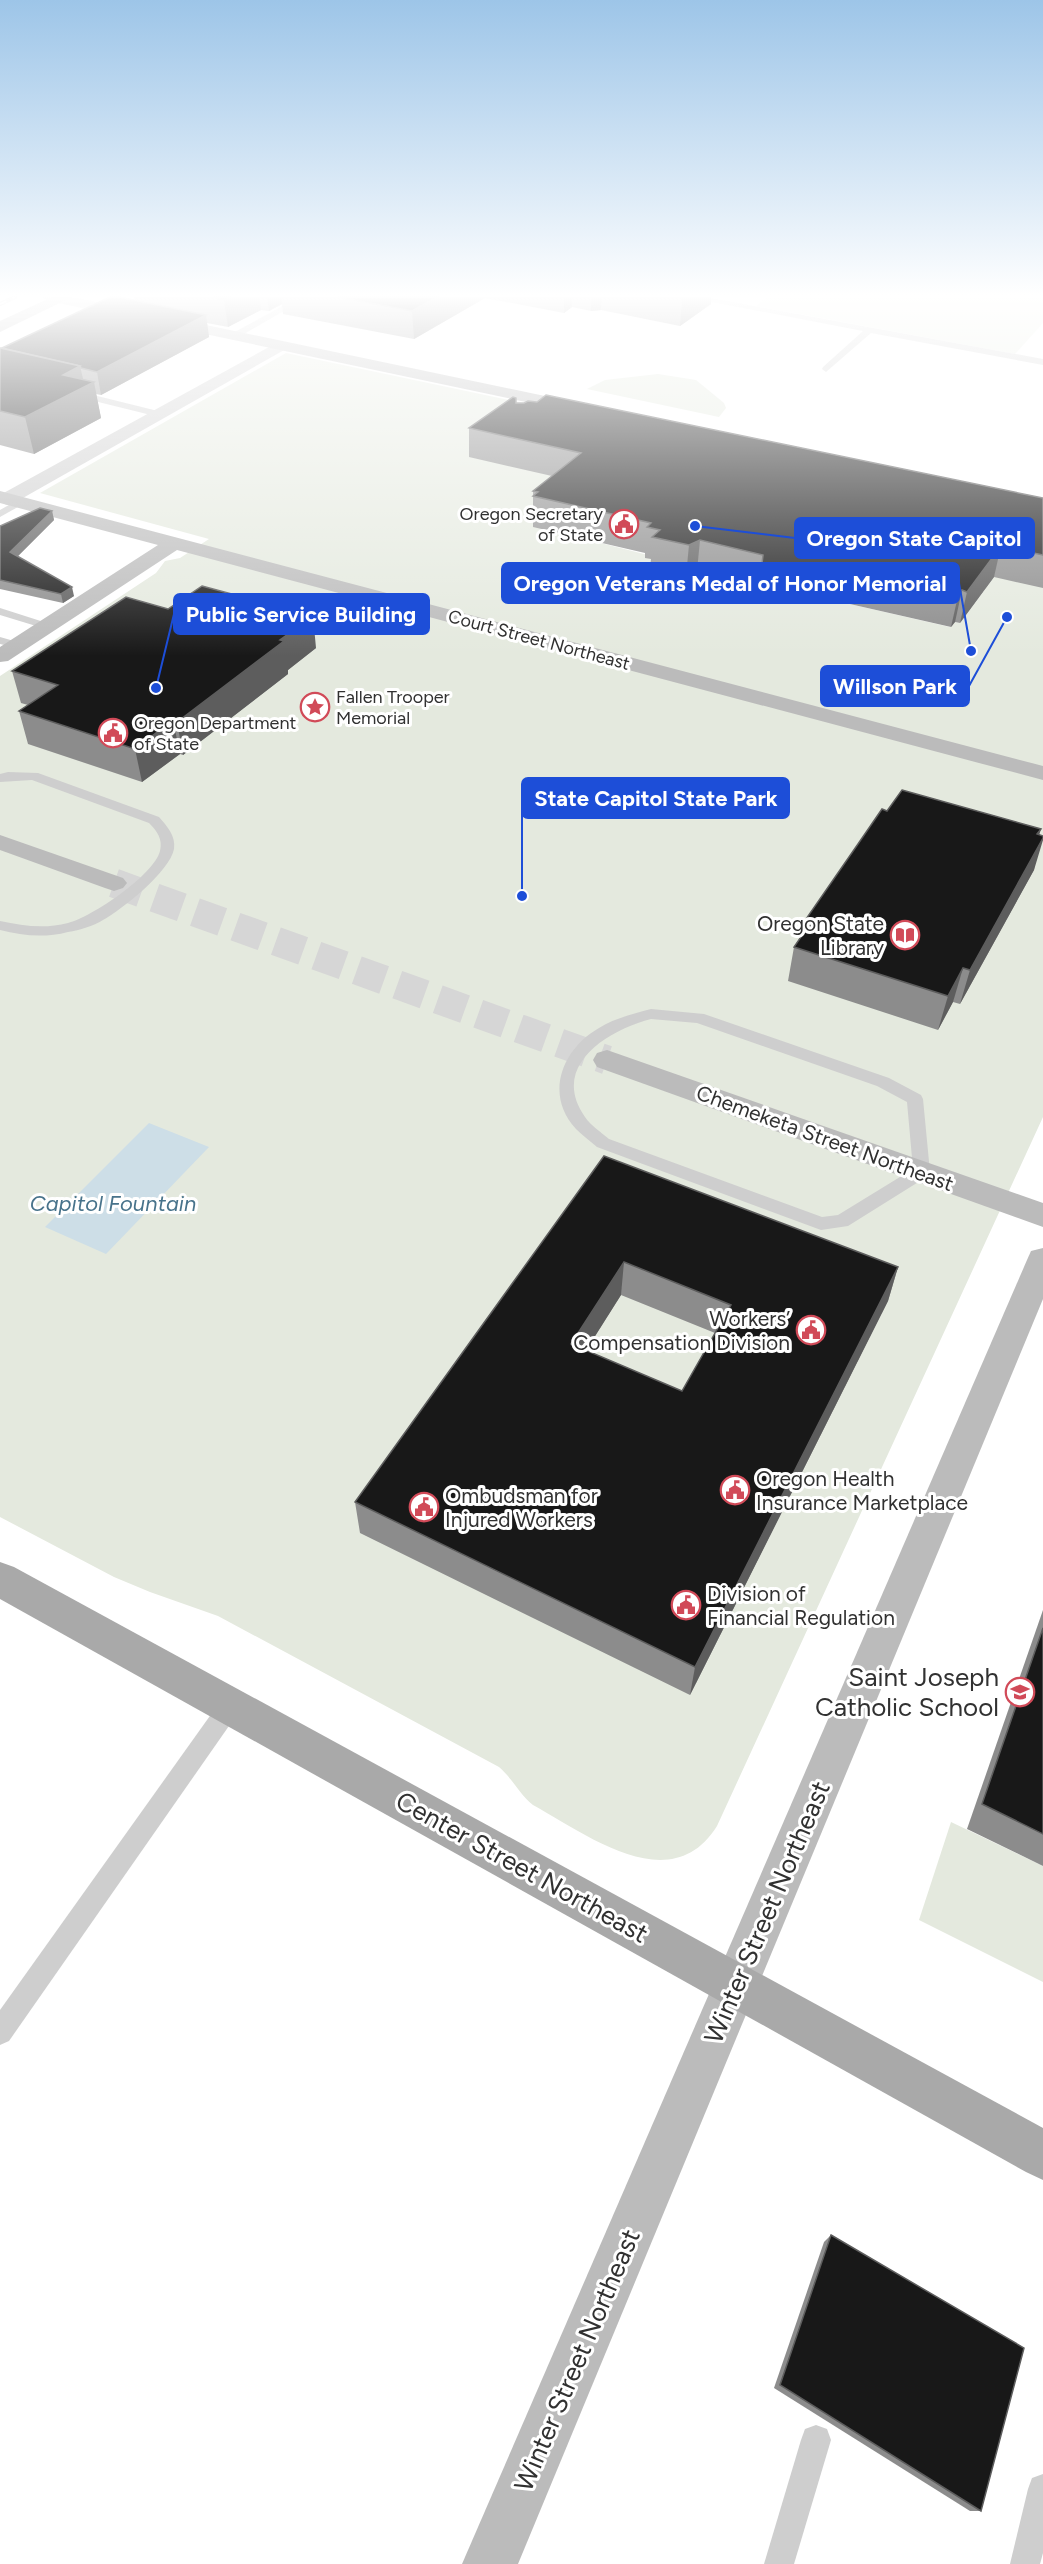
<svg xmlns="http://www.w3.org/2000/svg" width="1043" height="2564" font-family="Figtree,sans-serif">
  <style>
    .green { fill: #e4e9de; fill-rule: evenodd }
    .water { fill: #cddee7 }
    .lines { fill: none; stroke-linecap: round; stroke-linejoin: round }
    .secondary-tunnel { stroke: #d6d6d6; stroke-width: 29; stroke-dasharray: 29 14; stroke-linecap: butt }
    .lane { fill: #cecece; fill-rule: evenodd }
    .street { fill: #cecece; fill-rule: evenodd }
    .secondary { fill: #bbb; fill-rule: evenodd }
    .primary { fill: #a9a9a9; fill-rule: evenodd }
    .rail-casing { stroke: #868686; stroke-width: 4 }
    .rail { stroke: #fff; stroke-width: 2; stroke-dasharray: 7; stroke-linecap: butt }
    .wall { fill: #8c8c8c; fill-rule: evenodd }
    .shaded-wall { fill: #5d5d5d }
    .building { fill: #181818; stroke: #5d5d5d; stroke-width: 1.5; fill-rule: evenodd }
    .labels { text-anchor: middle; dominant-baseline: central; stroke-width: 6; stroke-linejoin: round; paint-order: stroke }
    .far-poi-label { font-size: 18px; fill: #313131; stroke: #fff; text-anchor: start }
    .far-street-label { font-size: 18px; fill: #313131; stroke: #fff }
    .poi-label { font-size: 21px; fill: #313131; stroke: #fff; text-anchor: start }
    .street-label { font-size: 21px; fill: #313131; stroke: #fff }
    .water-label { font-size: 22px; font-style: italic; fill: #48738b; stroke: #fff }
    .near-poi-label { font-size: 26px; fill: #313131; stroke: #fff; text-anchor: end }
    .near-street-label { font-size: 26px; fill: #313131; stroke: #fff }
    .leader { fill: none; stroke: #1d4ed8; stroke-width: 2 }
    .callout-dot { fill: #1d4ed8; stroke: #fff; stroke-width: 2 }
    .callout { fill: #1d4ed8; stroke: #1d4ed8; stroke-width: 2 }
    .callout-label { font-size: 22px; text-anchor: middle; font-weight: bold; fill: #fff }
  </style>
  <rect width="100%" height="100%" fill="#fff"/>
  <g class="green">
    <polygon points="767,297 1043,297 1043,323 1015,354 756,306"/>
    <path d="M286,353L1043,513V1117L717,1826C671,1900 586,1834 533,1805C519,1794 513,1779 499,1767L218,1616L150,1592L114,1577L0,1517V676L156,573L165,561L180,558L209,539L40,493ZM534,526L1026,538L981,587L986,588L960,623L955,622L950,627L819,597L817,600L803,597L759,595V586L697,571L686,576L651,568L658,561L648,555Z"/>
    <polygon points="658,374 696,380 724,403 726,408 719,417 587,389 605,380"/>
    <polygon points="951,1822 1043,1866 1043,1982 919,1920"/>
  </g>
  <polygon class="water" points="149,1123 209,1147 106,1254 45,1227"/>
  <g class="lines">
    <polyline class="secondary-tunnel" points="114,883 607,1060"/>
    <g class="lane">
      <polygon points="285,297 295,297 301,301 237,338 231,338 231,334 290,302 285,301"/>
      <polygon points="686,297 705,297 1043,359 1043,365 871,333 826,372 822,369 823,367 863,331"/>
      <polygon points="73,390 162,412 164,414 159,417 70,395 70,391"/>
      <polygon points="16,501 25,503 0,517 0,510"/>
      <polygon points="0,608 50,624 52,626 46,629 0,615"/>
      <polygon points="0,637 21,643 23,645 17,648 0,644"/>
      <path d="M8,772L38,773L159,817C167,826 176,836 174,849C170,871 123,909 103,920C93,926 80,930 68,932C45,938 23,936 0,930V921C23,926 45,929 68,923C92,917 154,875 160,851C163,839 157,831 149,823L32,780L0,782V774Z"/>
      <path d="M651,1009L704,1014L889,1078L921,1095L923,1099L930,1172L928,1176L848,1226L821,1230L597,1147C590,1141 582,1135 576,1129C544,1095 562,1049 599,1028C615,1018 633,1014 651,1009ZM651,1019L697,1023L877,1086L907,1102L913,1169L838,1215L822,1217L609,1139C601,1132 591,1126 585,1117C549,1066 608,1030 651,1019Z"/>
      <polygon points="230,1695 238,1699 241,1706 238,1713 9,2041 0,2045 0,2010 222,1699"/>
      <polygon points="816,2425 827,2429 831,2440 794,2564 764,2564 801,2440 805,2429"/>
      <polygon points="1043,2474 1043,2553 1040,2564 1010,2564 1028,2489 1032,2478"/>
    </g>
    <polygon class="street" points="280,341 286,343 288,346 286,349 14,503 7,505 0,502 0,495"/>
    <g class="secondary">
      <polygon points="42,297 72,297 583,404 591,409 583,414 49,301"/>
      <polygon points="0,491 1043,766 1043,780 177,550 8,661 0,662 0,647 158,545 0,503"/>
      <polygon points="0,835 123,878 127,883 123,888 114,891 105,888 0,850"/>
      <polygon points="607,1050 1043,1203 1043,1227 597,1067 593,1060 597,1053"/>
      <polygon points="1043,1248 1043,1299 518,2564 462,2564 1027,1260 1031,1251"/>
    </g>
    <g class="primary">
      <polygon points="52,297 72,297 0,332 0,321"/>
      <polygon points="0,1562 14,1567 1043,2128 1043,2180 1026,2172 0,1599"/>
    </g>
    <g class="rail-casing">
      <polyline id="rail" points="0,304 15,297"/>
    </g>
    <use href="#rail" class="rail"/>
  </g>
  <g class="wall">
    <polygon points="134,297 711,297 711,304 680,326 601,310 591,311 572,307 564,313 485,298 414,339 283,314 282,304 269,311 261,310 228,327 207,323 209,337 101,395 96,394 101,418 34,454 0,445 0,348 2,348 135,301"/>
    <polygon points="516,403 1043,498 1043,588 994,577 960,623 955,622 951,627 819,597 817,600 803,597 796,604 758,595 759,586 697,571 686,576 650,568 651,559 645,558 645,553 533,527 533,491 552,476 469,457 469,428"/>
    <polygon points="52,511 54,520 18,556 74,596 63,603 0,589 0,526"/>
    <polygon points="168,609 316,648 288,670 288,674 183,755 180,754 142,782 28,744 19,711 28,705 21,703 12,671"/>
    <polygon points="887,811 1039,834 1034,870 960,1004 953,1002 938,1030 788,981 794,947 803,933 806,919"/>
    <path d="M604,1156L898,1267L888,1301L690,1695L360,1533L355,1502ZM621,1295L715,1333L682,1391L586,1350Z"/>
    <polygon points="1043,1610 1043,1866 967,1829"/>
    <polygon points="831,2235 981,2511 970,2511 774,2388 824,2242"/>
  </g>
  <g class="shaded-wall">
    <polygon points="229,297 259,297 261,310 228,327 224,300"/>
    <polygon points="267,297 282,297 282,304 269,311"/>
    <polygon points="437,297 485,297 485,298 414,339 412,311"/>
    <polygon points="564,297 572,297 572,307 564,313"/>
    <polygon points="591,297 602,297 601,310 591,311"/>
    <polygon points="684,297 711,297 711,304 680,326 682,299"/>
    <polygon points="206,315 209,337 101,395 97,372"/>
    <polygon points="80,366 85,387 94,382 101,418 34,454 25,417 63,375"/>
    <polygon points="52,511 54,520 13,561 10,552"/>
    <polygon points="700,540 697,571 686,576 689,545"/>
    <polygon points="1001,546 994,577 960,623 967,592"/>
    <polygon points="807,565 803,597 796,604 801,573"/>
    <polygon points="824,566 819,597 817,600 822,569"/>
    <polygon points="72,587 74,596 63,603 61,594"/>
    <polygon points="962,590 955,622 951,627 958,596"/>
    <polygon points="313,616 316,648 288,670 288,674 183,755 177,722 280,640"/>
    <polygon points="173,720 180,754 142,782 135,749"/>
    <polygon points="1041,829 1032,858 1043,838 1043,840 1034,870 960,1004 970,970 1037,834"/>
    <polygon points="963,968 953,1002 938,1030 948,996"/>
    <polygon points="624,1262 621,1295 570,1376 571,1344"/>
    <polygon points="898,1267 888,1301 690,1695 695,1667"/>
  </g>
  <g class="building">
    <polygon points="110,297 119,297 206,315 97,372 81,368 80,366 2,348"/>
    <polygon points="213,297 229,297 224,300"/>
    <polygon points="338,297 437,297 412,311"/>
    <polygon points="0,348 80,366 63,375 94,382 25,417 0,411"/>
    <polygon points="546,395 1043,498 1043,555 1001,546 967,592 962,590 958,596 824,566 822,569 807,565 801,573 762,564 763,555 700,540 689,545 652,537 660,530 647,527 651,523 533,496 538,492 533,491 581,453 469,428 513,397 516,398 516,403 524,403 528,401 537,402"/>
    <polygon points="40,508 52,511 10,552 72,587 61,594 0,580 0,526"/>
    <polygon points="202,586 313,616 280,640 284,641 177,722 173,720 135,749 19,711 58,685 12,671 126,597 168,609"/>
    <polygon points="902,790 1041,829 1037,834 1043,836 1043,838 970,970 963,968 948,996 794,947 812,921 806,919 858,844 882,809 887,811"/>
    <path d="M604,1156L898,1267L695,1667L355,1502ZM624,1262L731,1305L682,1391L571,1344Z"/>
    <polygon points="1043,1628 1043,1834 982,1804"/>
    <polygon points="831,2235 1024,2348 981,2511 780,2385"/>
  </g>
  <linearGradient id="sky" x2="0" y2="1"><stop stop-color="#9dc5e8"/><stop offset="0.45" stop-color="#fff"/><stop offset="1" stop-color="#fff" stop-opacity="0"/></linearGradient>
  <rect width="1043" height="656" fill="url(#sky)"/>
  <defs>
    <g id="civic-ring" transform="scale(1.5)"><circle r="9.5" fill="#fff" stroke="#d14a58" stroke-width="1.5"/><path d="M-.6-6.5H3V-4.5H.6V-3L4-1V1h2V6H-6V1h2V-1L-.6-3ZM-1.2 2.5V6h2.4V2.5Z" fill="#d14a58"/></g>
    <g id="sight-ring" transform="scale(1.5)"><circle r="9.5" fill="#fff" stroke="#d14a58" stroke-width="1.5"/><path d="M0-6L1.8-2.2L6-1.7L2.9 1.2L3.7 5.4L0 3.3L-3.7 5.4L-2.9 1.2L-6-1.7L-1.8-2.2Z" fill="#d14a58"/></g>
    <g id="library-ring" transform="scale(1.5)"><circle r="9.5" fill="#fff" stroke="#d14a58" stroke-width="1.5"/><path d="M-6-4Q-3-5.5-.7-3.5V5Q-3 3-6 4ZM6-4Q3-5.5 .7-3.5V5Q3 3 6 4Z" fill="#d14a58"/></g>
    <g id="school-ring" transform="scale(1.5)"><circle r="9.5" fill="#fff" stroke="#d14a58" stroke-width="1.5"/><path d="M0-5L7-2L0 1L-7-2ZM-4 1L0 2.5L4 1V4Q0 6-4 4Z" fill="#d14a58"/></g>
  </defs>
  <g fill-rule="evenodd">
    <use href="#civic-ring" x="624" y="524"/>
    <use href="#sight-ring" x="315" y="707"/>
    <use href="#civic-ring" x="113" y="733"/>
    <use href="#library-ring" x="905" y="935"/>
    <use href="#civic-ring" x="811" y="1330"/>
    <use href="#civic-ring" x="735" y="1490"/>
    <use href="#civic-ring" x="424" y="1507"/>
    <use href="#civic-ring" x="686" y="1605"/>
    <use href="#school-ring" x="1020" y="1692"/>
  </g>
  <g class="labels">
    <g class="far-poi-label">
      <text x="603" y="514" text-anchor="end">Oregon Secretary<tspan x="603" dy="21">of State</tspan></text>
      <text x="336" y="697">Fallen Trooper<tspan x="336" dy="21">Memorial</tspan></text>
      <text x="134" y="723">Oregon Department<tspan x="134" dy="21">of State</tspan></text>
    </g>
    <g class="far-street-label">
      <text transform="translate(539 640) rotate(15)">Court Street Northeast</text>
    </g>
    <g class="poi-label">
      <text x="884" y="923" text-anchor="end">Oregon State<tspan x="884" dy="24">Library</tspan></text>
      <text x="790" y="1318" text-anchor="end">Workers’<tspan x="790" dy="24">Compensation Division</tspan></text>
      <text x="756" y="1478">Oregon Health<tspan x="756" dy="24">Insurance Marketplace</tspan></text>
      <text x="445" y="1495">Ombudsman for<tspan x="445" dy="24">Injured Workers</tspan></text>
      <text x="707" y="1593">Division of<tspan x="707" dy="24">Financial Regulation</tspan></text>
    </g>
    <g class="street-label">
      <text transform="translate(825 1138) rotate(20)">Chemeketa Street Northeast</text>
    </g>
    <g class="water-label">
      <text x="113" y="1203">Capitol Fountain</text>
    </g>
    <g class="near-poi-label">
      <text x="999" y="1677">Saint Joseph<tspan x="999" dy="30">Catholic School</tspan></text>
    </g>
    <g class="near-street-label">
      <text transform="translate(522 1867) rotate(29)">Center Street Northeast</text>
      <text transform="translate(767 1912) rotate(-67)">Winter Street Northeast</text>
      <text transform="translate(577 2360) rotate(-67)">Winter Street Northeast</text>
    </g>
  </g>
  <path class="leader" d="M695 526L795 538M971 651L959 583M156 688L174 614M1007 617L969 686M522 896L522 798"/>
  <g class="callout-dot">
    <circle cx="695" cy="526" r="6"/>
    <circle cx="971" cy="651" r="6"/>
    <circle cx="156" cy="688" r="6"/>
    <circle cx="1007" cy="617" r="6"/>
    <circle cx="522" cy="896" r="6"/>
  </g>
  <g class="callout">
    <rect x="795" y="518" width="239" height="40" rx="6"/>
    <rect x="502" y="563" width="457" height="40" rx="6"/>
    <rect x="174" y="594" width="255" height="40" rx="6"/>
    <rect x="821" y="666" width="148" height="40" rx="6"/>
    <rect x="522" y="778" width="267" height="40" rx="6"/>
  </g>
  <g class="callout-label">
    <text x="914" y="546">Oregon State Capitol</text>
    <text x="730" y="591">Oregon Veterans Medal of Honor Memorial</text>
    <text x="301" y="622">Public Service Building</text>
    <text x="895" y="694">Willson Park</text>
    <text x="656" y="806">State Capitol State Park</text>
  </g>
</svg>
